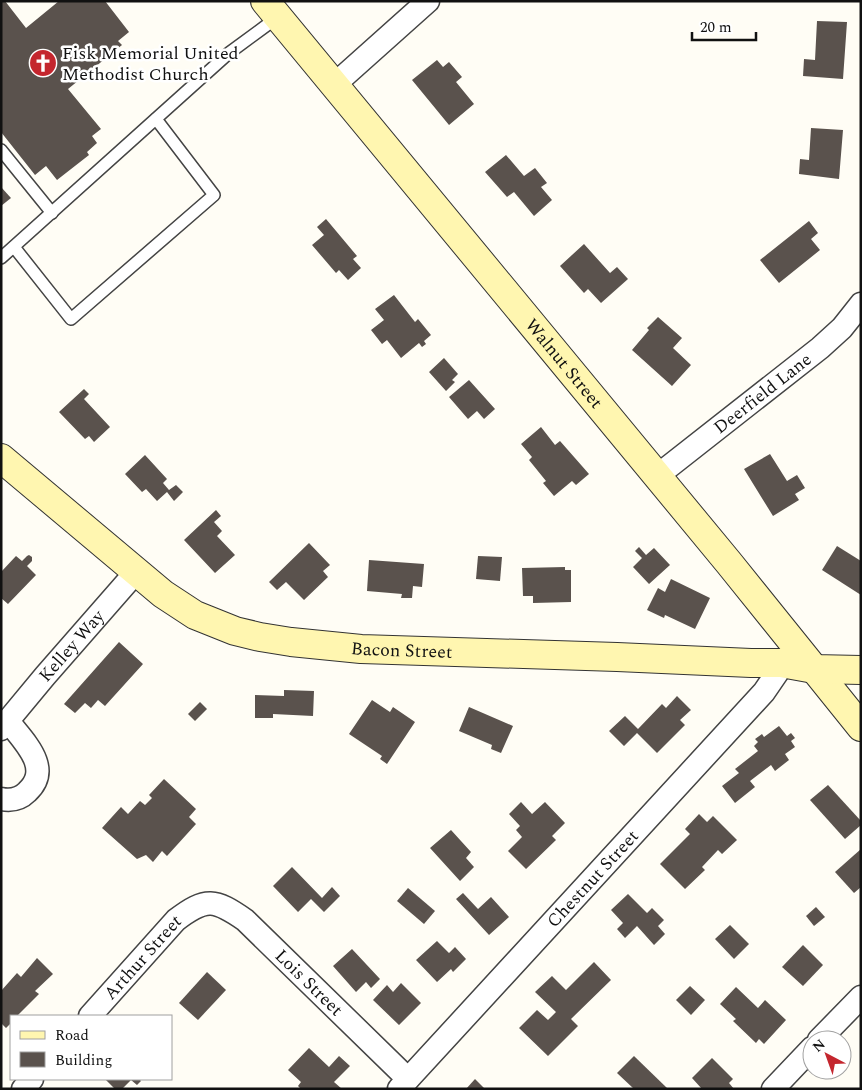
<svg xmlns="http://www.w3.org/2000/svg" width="862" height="1090" font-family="Spectral,serif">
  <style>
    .building { fill: #5a524d }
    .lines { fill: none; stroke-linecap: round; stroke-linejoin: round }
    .lane-casing { stroke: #444; stroke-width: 14 }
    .street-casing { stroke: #444; stroke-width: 25 }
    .secondary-casing { stroke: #333; stroke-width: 30 }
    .lane { stroke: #fff; stroke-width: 11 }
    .street { stroke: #fff; stroke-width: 22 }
    .secondary { stroke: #fff6b0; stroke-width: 28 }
    .labels { text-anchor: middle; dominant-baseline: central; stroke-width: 5; stroke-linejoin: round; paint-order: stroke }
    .poi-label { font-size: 18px; fill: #111; stroke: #fff; text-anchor: start }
    .street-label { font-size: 18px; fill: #111; stroke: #fff }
  </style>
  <rect width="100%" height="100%" fill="#fffdf5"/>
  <g class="building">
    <polygon points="1,1 5,1 26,28 59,1 105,1 129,32 118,41 122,45 68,89 101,129 92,136 97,143 87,152 89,155 57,180 46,166 35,175 1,132"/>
    <polygon points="817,21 847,22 843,79 803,76 804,59 815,60"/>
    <polygon points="437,60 443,67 449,62 462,77 456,82 474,104 449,125 412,80"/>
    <polygon points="811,128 843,130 839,179 799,174 800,159 809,160"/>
    <polygon points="506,155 524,176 535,168 547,183 541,187 552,200 534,216 514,192 507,197 485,172"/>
    <polygon points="1,187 11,198 1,206"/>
    <polygon points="326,219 357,256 353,259 361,268 348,280 339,270 336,273 312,245 324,235 317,227"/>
    <polygon points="809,221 818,233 811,239 820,250 779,283 760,260"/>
    <polygon points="584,244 610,273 617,267 628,279 601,303 588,289 584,293 560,266"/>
    <polygon points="394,295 415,322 418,319 431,335 424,341 426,344 422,347 419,343 401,358 387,340 382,344 371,330 384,320 375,309"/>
    <polygon points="658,317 682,338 673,348 691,365 672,386 632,350 649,330 647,328"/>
    <polygon points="444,358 458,374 452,380 455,382 446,391 429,372"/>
    <polygon points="469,380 495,409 484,419 477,411 468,419 449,397"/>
    <polygon points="84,389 89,394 84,399 110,427 94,442 89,436 85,439 59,412"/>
    <polygon points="541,427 555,445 560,441 589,474 576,485 572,481 554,496 543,483 546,481 529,460 532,457 521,444"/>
    <polygon points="770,454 787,481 797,475 805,488 795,494 799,500 773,516 744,469"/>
    <polygon points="145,455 167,479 163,483 169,490 176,485 183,492 174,501 167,492 157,501 146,489 142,492 125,474"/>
    <polygon points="216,510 221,516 214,522 222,531 217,536 235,555 215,573 184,540"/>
    <polygon points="309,543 330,565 323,571 328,577 304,600 286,582 277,590 269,582"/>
    <polygon points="837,546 861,561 861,595 822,570"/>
    <polygon points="639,547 646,555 654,548 670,565 649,584 633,567 642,558 635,551"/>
    <polygon points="29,555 32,557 32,561 27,566 36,575 8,604 1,598 1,572 16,556 22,561 27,556"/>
    <polygon points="478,556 502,557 500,581 476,579"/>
    <polygon points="369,560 424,564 422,587 413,586 412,598 401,598 402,594 367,591"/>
    <polygon points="565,567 565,570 571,570 571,602 533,603 533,596 523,596 522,568"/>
    <polygon points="671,579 710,598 695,629 665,615 664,618 647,610 658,588 665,592"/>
    <polygon points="119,642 143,664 105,706 98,700 91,708 85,703 75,713 64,704"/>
    <polygon points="284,690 314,691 313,716 273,714 273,718 255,718 255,695 284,696"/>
    <polygon points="677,696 691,710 680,720 685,725 657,753 637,733 624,746 609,731 625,716 638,729 662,704 666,708"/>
    <polygon points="372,700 390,712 393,707 415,722 387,764 380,759 382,756 349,734"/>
    <polygon points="200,702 207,709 195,721 188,714"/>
    <polygon points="469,707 513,726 501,753 491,749 492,745 459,731"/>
    <polygon points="779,726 787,736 791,733 795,738 791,741 795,747 785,754 789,760 775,771 771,765 750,781 755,787 735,803 722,786 739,773 735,769 758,751 754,746 758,742 755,739 762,734 764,737"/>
    <polygon points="164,779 196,809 189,817 196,824 167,856 162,851 153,862 146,855 137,859 102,828 121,807 128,814 140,801 145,805 152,798 149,795"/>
    <polygon points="828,785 861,821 861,825 845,839 810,800"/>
    <polygon points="521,802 532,814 545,802 565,823 552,836 556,840 526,869 508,851 522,837 516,830 520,826 509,814"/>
    <polygon points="699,814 707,822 713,816 737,840 722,854 718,850 702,867 705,870 685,889 660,864 690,834 685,829"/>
    <polygon points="451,830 471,852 466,858 474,867 460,881 430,848"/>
    <polygon points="861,849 861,887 854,893 835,872"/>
    <polygon points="292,867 322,898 332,887 340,896 324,912 311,899 298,912 273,886"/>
    <polygon points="408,888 435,911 424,924 397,901"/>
    <polygon points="463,893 478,909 491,897 509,917 489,935 456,899"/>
    <polygon points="628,894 647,913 652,908 664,920 658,926 665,934 654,945 637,926 625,938 617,929 623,923 611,910"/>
    <polygon points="816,907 825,917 814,926 806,916"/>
    <polygon points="730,925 749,944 734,959 715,939"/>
    <polygon points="437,941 449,953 455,947 466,959 453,972 451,969 437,982 416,960"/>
    <polygon points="803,945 823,965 803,986 782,967"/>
    <polygon points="352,949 380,979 371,988 366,982 356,992 333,966"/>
    <polygon points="37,958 53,974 35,991 39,994 17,1016 11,1016 11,1023 6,1028 1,1023 1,991 17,973 21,977"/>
    <polygon points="594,962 611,980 571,1019 578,1026 548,1056 519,1028 537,1010 548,1020 556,1012 535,992 552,976 566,990"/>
    <polygon points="207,972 226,990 198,1020 179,1003"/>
    <polygon points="401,983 421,1003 399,1025 373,1000 387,985 393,992"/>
    <polygon points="690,986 705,1000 691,1015 676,1000"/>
    <polygon points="736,987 758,1008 765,1000 786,1020 764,1044 759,1039 756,1043 733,1021 736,1019 720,1004"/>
    <polygon points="309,1048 329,1067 339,1056 350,1066 334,1082 342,1089 301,1089 298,1086 301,1082 288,1070"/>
    <polygon points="634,1056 668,1089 634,1089 617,1073"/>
    <polygon points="712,1058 733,1079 729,1083 734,1089 702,1089 692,1078"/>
    <polygon points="105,1079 139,1079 141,1081 137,1085 131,1080 122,1089 115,1089"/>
    <polygon points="475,1079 485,1089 466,1089"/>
  </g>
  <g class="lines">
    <g class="lane-casing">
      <g id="lane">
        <polyline points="1,150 52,213"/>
        <polyline points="14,247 71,319 214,195 156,119"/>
        <polyline points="1,258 229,53 267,25 279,19"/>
      </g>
    </g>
    <g class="street-casing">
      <g id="street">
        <polyline points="334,85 428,1"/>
        <path id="s1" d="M657,476L820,348L842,328L861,304"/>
        <path id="s2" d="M1,729L45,676L136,572"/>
        <path d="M1,799C11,801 20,799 27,792C53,768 24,742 8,721"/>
        <path id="s3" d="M90,1016L176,920C206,897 215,899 245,920L408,1079"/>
        <polyline points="819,1040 861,997"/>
        <polyline points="23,1089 32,1079"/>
        <path id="s4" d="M399,1089L764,692L777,673L781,663"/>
        <polyline points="773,1089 812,1048"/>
      </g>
    </g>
    <g class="secondary-casing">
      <g id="secondary">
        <path id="s5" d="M265,1L729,563L861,727"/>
        <path id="s6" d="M1,458L163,594L195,615L235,631L260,637L291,642L361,649L617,657L751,663H781L814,669L861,670"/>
      </g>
    </g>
    <use href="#lane" class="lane"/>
    <use href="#street" class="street"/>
    <use href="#secondary" class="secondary"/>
  </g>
  <defs>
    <g id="church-disc" transform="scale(1.4375)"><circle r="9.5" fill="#c4262e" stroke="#fff"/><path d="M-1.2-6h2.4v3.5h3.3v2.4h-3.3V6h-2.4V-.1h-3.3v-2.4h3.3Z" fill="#fff"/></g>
  </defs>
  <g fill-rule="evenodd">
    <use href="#church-disc" x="43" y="63"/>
  </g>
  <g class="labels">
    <g class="poi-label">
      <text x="62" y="53">Fisk Memorial United<tspan x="62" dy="21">Methodist Church</tspan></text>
    </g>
    <g class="street-label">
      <text stroke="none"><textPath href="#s5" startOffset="470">Walnut Street</textPath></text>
      <text stroke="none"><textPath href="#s1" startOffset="134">Deerfield Lane</textPath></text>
      <text stroke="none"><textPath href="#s2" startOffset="109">Kelley Way</textPath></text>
      <text stroke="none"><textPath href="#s6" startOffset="461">Bacon Street</textPath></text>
      <text stroke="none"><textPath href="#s4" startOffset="286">Chestnut Street</textPath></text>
      <text stroke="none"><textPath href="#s3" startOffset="79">Arthur Street</textPath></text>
      <text stroke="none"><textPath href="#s3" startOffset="296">Lois Street</textPath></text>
    </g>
  </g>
  <rect width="862" height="1090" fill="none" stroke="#111111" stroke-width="5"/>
  <rect x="10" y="1015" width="162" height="65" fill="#ffffff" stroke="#a0a0a0"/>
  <rect x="20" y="1031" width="25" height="8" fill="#fff6b0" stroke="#a0a0a0"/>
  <text x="55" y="1040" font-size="15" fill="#111111">Road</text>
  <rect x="20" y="1052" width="25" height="15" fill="#5a524d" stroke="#a0a0a0"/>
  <text x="55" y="1065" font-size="15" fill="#111111">Building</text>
  <g transform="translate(827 1055) rotate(319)"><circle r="24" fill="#ffffff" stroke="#a0a0a0"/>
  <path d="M0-4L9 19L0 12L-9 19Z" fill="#c4262e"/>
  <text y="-8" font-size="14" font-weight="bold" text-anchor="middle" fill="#111111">N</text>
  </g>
  <path d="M692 32v8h64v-8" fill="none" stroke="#111111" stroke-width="2.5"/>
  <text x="700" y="32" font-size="15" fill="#111111" stroke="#ffffff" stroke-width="4" paint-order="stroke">20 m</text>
</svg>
